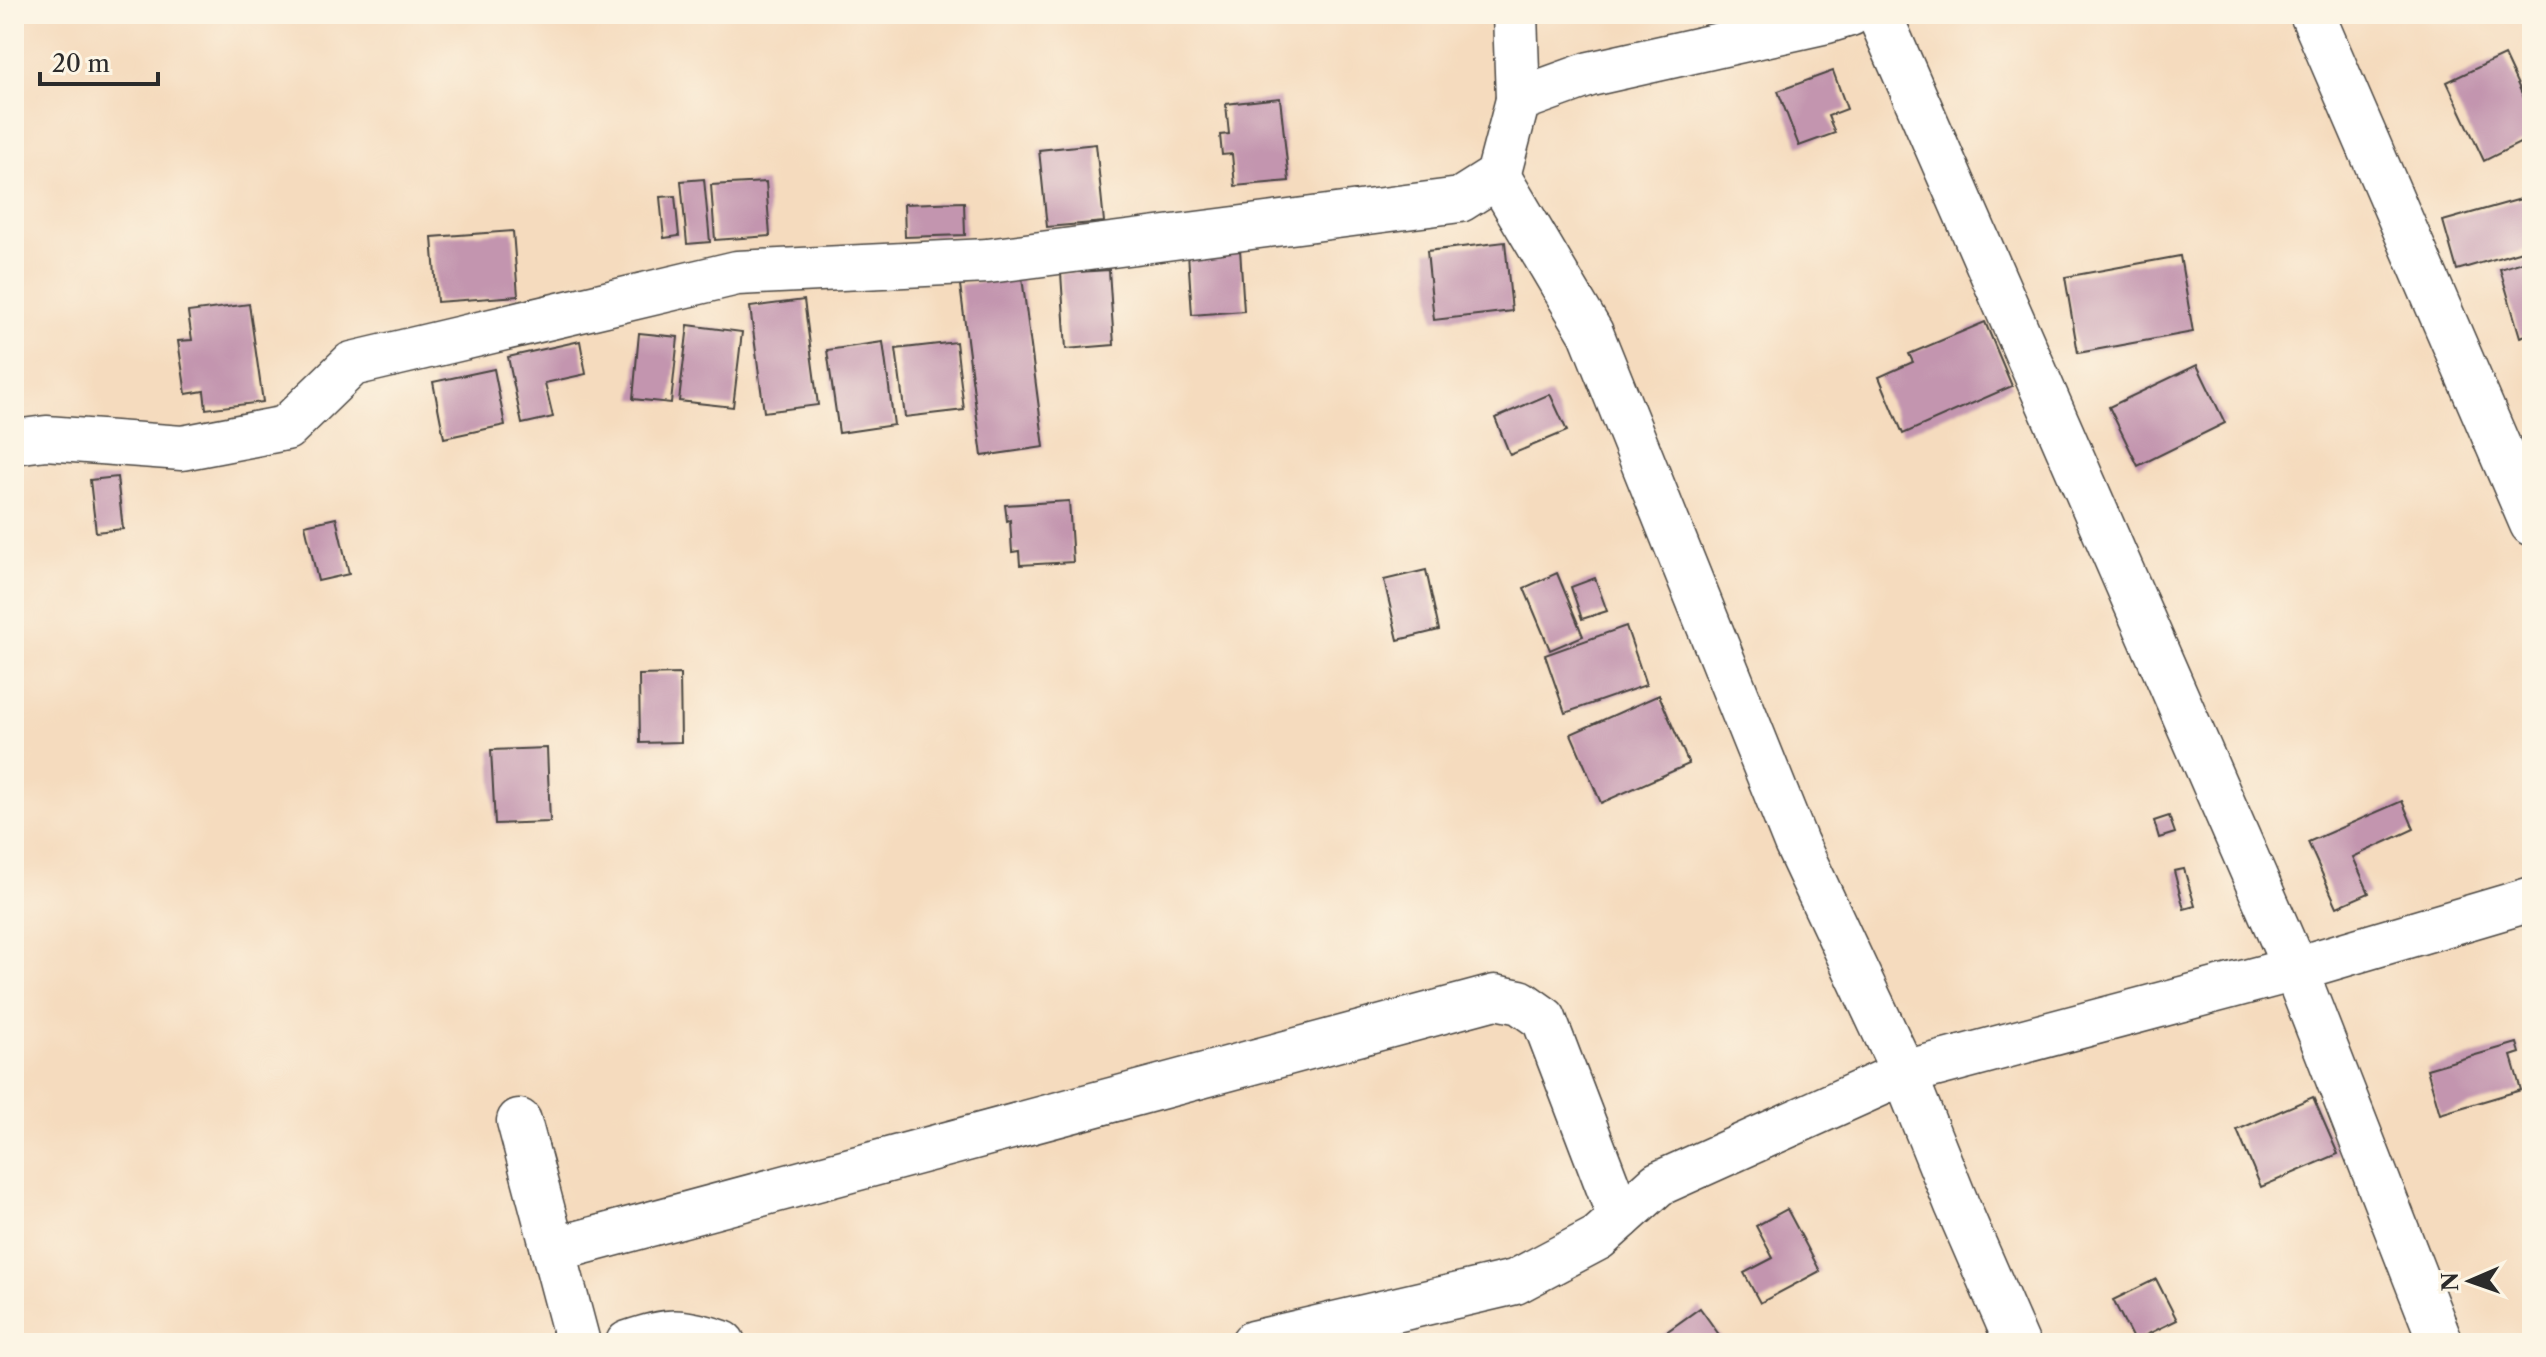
<svg xmlns="http://www.w3.org/2000/svg" width="2546" height="1357" font-family="'Libre Caslon Text',serif">
  <style>
    .building { fill: #c395af }
    .lines { fill: none; stroke-linecap: round; stroke-linejoin: round }
    .minor-casing { stroke: #494541; stroke-width: 47 }
    .minor { stroke: #fff; stroke-width: 44 }
  </style>
  <rect width="100%" height="100%" fill="#fcf5e5"/>
  <filter id="ink" filterUnits="userSpaceOnUse"><feTurbulence type="fractalNoise" baseFrequency=".0125" numOctaves="2"/><feDisplacementMap in="SourceGraphic" scale="16" xChannelSelector="R" yChannelSelector="G"/><feConvolveMatrix kernelMatrix="1 2 1 2 8 2 1 2 1" color-interpolation-filters="sRGB"/></filter>
  <filter id="wash" filterUnits="userSpaceOnUse"><feTurbulence type="fractalNoise" baseFrequency=".006" numOctaves="4" result="noise"/><feDisplacementMap in="SourceGraphic" scale="32" xChannelSelector="R" yChannelSelector="G"/><feGaussianBlur stdDeviation="1.8" result="paint"/><feColorMatrix in="noise" values="0 0 0 0 0 0 0 0 0 0 0 0 0 0 0 0 0 1.4 0 .05"/><feComposite in="paint" operator="in"/></filter>
  <g filter="url(#wash)">
    <rect width="100%" height="100%" fill="#f5dbbe"/>
    <g id="blocks">
      <g class="building">
        <polygon points="2504,55 2524,98 2532,94 2532,137 2484,161 2447,82"/>
        <polygon points="1833,71 1847,109 1828,116 1835,133 1799,146 1778,91"/>
        <polygon points="1280,98 1289,181 1235,186 1232,154 1222,155 1220,135 1229,134 1226,104"/>
        <polygon points="1096,144 1104,222 1047,227 1039,150"/>
        <polygon points="704,179 710,242 687,244 681,181"/>
        <polygon points="766,182 770,236 715,240 711,185"/>
        <polygon points="675,196 679,236 664,238 660,197"/>
        <polygon points="2528,197 2532,211 2532,248 2457,270 2443,221"/>
        <polygon points="964,202 965,235 905,237 904,204"/>
        <polygon points="513,231 518,296 437,302 432,237"/>
        <polygon points="1505,242 1512,311 1434,320 1427,251"/>
        <polygon points="1240,249 1244,311 1192,315 1188,253"/>
        <polygon points="2180,256 2193,332 2078,353 2065,277"/>
        <polygon points="2532,259 2532,333 2520,337 2500,269"/>
        <polygon points="1109,270 1114,345 1066,349 1061,273"/>
        <polygon points="1022,277 1044,447 982,456 960,285"/>
        <polygon points="804,300 818,405 764,412 750,307"/>
        <polygon points="249,304 263,402 206,409 204,391 186,394 178,341 192,340 188,312"/>
        <polygon points="1985,322 2012,386 1903,434 1879,377 1913,362 1909,354"/>
        <polygon points="688,325 742,332 733,407 679,401"/>
        <polygon points="639,333 678,337 671,403 633,399"/>
        <polygon points="580,341 586,374 545,383 553,417 522,424 508,357"/>
        <polygon points="883,342 894,425 839,433 827,350"/>
        <polygon points="956,342 964,410 905,417 896,349"/>
        <polygon points="2197,365 2225,423 2138,466 2109,407"/>
        <polygon points="494,369 505,425 444,438 433,382"/>
        <polygon points="1550,394 1567,431 1510,455 1495,418"/>
        <polygon points="117,477 123,529 96,532 90,480"/>
        <polygon points="1069,501 1073,562 1020,565 1019,551 1012,552 1010,520 1007,521 1005,505"/>
        <polygon points="336,518 349,574 318,581 305,525"/>
        <polygon points="1426,570 1439,630 1398,640 1384,580"/>
        <polygon points="1557,573 1583,636 1550,650 1524,588"/>
        <polygon points="1595,578 1607,611 1582,619 1571,587"/>
        <polygon points="1626,626 1646,685 1565,713 1545,655"/>
        <polygon points="680,674 681,742 640,743 639,675"/>
        <polygon points="1659,695 1689,764 1601,803 1571,734"/>
        <polygon points="547,748 550,822 495,824 491,750"/>
        <polygon points="2402,801 2414,829 2353,857 2369,893 2337,907 2308,842"/>
        <polygon points="2169,816 2175,833 2159,838 2154,821"/>
        <polygon points="2184,869 2195,906 2184,909 2174,871"/>
        <polygon points="2517,1043 2520,1053 2511,1056 2521,1090 2440,1114 2427,1069"/>
        <polygon points="2313,1097 2338,1154 2261,1187 2237,1130"/>
        <polygon points="1787,1209 1820,1271 1760,1303 1744,1273 1773,1258 1756,1226"/>
        <polygon points="2156,1279 2177,1320 2134,1341 2113,1300"/>
        <polygon points="1700,1308 1725,1343 1651,1343"/>
      </g>
    </g>
  </g>
  <g filter="url(#ink)">
    <use href="#blocks" fill-opacity="0" stroke="#494541" stroke-width="2"/>
    <g class="lines">
      <g class="minor-casing">
        <g id="minor">
          <polyline points="1515,14 1518,100"/>
          <polyline points="1879,14 2295,969 2441,1343"/>
          <polyline points="2312,14 2532,524"/>
          <polyline points="1498,176 1591,333 1796,843 1904,1073 2295,969 2532,899"/>
          <polyline points="14,442 46,438 182,448 286,428 352,364 737,273 988,261 1460,200 1498,176 1518,100 1590,74 1827,21 1850,14"/>
          <polyline points="519,1121 578,1343"/>
          <polyline points="553,1250 1495,997 1520,1002 1544,1019 1620,1218"/>
          <path d="M628,1343C669,1329 681,1329 723,1343"/>
          <polyline points="1253,1343 1515,1282 1598,1238 1658,1184 1904,1073 1957,1205 2017,1343"/>
        </g>
      </g>
      <use href="#minor" class="minor"/>
    </g>
  </g>
  <rect width="2546" height="1357" fill="none" stroke="#fcf5e5" stroke-width="48"/>
  <g transform="translate(2470 1281) rotate(268)" stroke="#fcf5e5" stroke-width="6" paint-order="stroke">
  <path d="M0-6L14 30L0 20L-14 30Z" fill="#2b2b2b"/>
  <text y="-12" font-size="22" font-weight="bold" text-anchor="middle" fill="#2b2b2b">N</text>
  </g>
  <path d="M40 72v12h118v-12" fill="none" stroke="#2b2b2b" stroke-width="4"/>
  <text x="52" y="72" font-size="24" fill="#2b2b2b" stroke="#fcf5e5" stroke-width="6" paint-order="stroke">20 m</text>
</svg>
